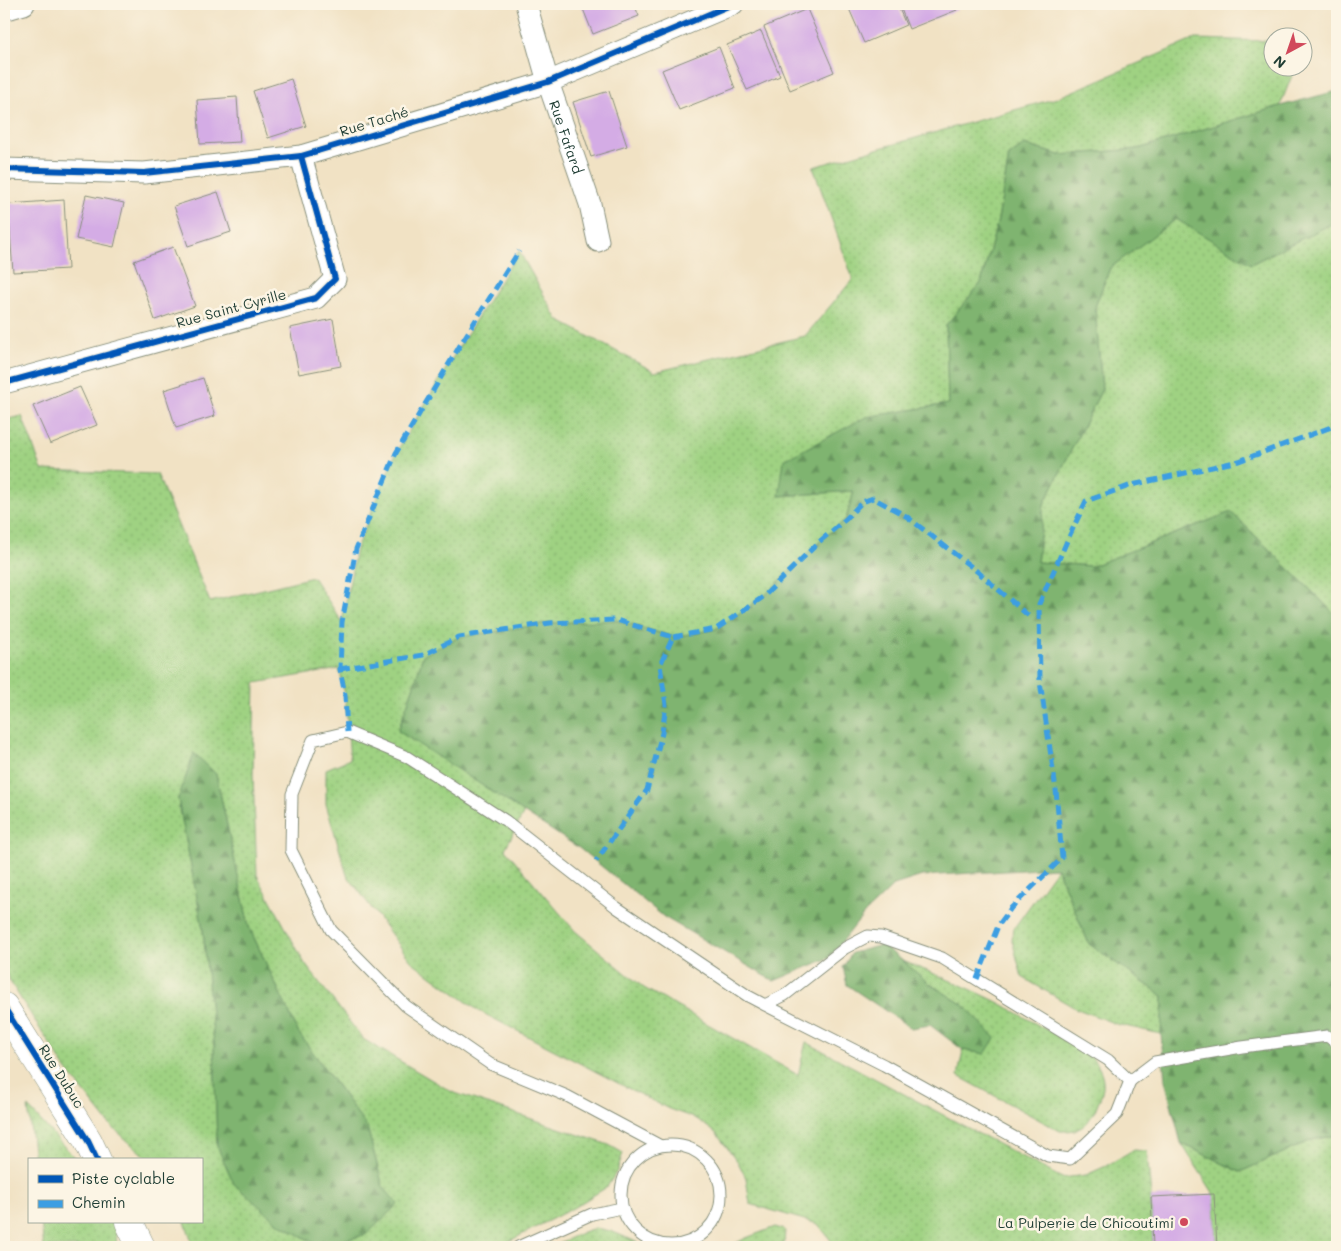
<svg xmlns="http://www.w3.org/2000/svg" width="1341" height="1251" font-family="Mali,sans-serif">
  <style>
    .grass { fill: url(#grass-dots); stroke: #5f885b }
    .forest { fill: url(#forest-firs); stroke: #4f7852 }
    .building { fill: #d4ace5 }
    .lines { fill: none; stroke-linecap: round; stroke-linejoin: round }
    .service-casing { stroke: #88907c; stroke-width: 13 }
    .minor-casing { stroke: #88907c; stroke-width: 23 }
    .tertiary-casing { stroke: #88907c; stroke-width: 29 }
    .service { stroke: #fff; stroke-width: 11 }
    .minor { stroke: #fff; stroke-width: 21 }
    .tertiary { stroke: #fff; stroke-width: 28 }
    .quiet { stroke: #3c9ee2; stroke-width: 5; stroke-dasharray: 10 5; stroke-linecap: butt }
    .cycleway-casing { stroke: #fcf5e5; stroke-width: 9 }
    .cycleway { stroke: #0057b8; stroke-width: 6 }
    .poi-dot { fill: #d1495b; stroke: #fcf5e5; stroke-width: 2 }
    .labels { text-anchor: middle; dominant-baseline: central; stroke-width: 5; stroke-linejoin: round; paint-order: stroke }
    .street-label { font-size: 14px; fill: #1f3d34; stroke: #fcf5e5 }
    .poi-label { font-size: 14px; fill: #1f3d34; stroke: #fcf5e5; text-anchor: end }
  </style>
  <defs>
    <pattern id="grass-dots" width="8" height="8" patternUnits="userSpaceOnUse" patternTransform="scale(1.25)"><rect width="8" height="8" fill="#9fd282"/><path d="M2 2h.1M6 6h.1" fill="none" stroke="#88b571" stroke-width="1.8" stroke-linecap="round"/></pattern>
    <pattern id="forest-firs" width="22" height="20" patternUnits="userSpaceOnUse" patternTransform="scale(1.25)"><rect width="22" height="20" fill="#7fb470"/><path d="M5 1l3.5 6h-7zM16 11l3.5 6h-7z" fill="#67945d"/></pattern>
  </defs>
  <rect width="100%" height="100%" fill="#fcf5e5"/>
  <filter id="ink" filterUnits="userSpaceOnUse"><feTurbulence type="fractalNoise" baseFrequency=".02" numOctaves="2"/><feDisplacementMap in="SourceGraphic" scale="10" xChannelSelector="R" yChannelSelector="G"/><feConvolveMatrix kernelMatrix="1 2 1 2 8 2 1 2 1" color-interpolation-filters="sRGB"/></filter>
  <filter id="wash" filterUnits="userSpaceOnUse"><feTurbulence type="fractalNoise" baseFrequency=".0096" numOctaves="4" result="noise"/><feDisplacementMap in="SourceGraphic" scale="20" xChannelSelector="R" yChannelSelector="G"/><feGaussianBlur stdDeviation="1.12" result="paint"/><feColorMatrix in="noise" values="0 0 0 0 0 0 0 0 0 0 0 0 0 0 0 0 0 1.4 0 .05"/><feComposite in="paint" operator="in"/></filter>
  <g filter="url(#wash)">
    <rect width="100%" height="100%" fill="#f1e2c4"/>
    <g class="grass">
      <path d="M1195,39L1273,41L1274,68H1295L1280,106L1138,149L1060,155L1024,145L1009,156L998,220L981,283L946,325L948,404L866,417L779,496L854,491L846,519L819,542L763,597L716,629L673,637L616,620L423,655L414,685L398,731L524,812L505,849L575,931L644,988L798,1075L806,1042L1062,1178L1086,1175L1106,1166L1133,1150L1147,1151L1151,1197L1153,1247H836L818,1224L750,1204L746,1178L738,1162L716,1133L697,1119L669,1109L643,1096L479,1011L411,961L347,875L326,804V769L350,759C347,729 348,698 339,669L255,683L253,775L257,875L305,964L363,1039L452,1092L609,1145L623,1153L617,1171L607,1187L573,1208L498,1247H322L367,1234L397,1204L383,1187L367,1127L298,1032L249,927L216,774L178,799L203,929L214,1044L217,1146L277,1222L321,1247H194L185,1222H201V1160H149L110,1125L65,1068L9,980L4,968V420L22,416L42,470L157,474L210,602L313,577L342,622L356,549L396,453L462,342L519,251L558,320L655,372L805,336L853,279L813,167L1057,98Z"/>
      <polygon points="1176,218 1251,264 1337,221 1337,616 1231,512 1092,566 1037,562 1044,504 1102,389 1095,307 1110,268"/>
      <polygon points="1057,868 1089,944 1163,996 1161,1034 1116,1024 1075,1008 1022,977 1012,940 1014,928"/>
      <path d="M903,961C929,972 955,982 981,994C1003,1004 1024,1017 1045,1029C1063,1038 1087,1047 1098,1066C1108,1083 1102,1096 1094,1112C1085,1129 1078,1131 1060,1131L958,1076L963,1050L985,1054L965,1006L930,984Z"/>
      <polygon points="28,1107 72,1155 76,1160 34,1160"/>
      <polygon points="1337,1135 1337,1247 1217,1247 1214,1194 1181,1143 1240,1172 1312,1140"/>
      <polygon points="41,1222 115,1222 117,1247 44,1247"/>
      <polygon points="775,1227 785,1230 784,1244 772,1247 728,1247 746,1238"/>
      <polygon points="595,1228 611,1231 648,1247 551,1247 583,1232"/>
    </g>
    <g class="forest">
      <polygon points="1337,91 1337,221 1251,264 1176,219 1110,268 1095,307 1102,389 1044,504 1037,562 1092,566 1231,512 1337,616 1337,1135 1312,1140 1240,1172 1181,1143 1165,1080 1161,1034 1163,996 1089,944 1057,868 922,876 894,885 865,913 829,958 774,981 664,917 579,848 398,731 414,685 423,655 459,637 550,623 616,620 673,637 716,629 763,597 819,542 846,519 854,491 779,496 784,460 866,417 948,404 946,325 981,283 998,220 1009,156 1024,145 1060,155 1138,149 1280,106"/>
      <polygon points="194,753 216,774 249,927 298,1032 367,1127 383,1187 398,1204 367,1234 321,1247 277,1222 234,1184 217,1146 214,1044 203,929 178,799"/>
      <polygon points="882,945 903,961 930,984 965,1006 995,1038 985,1054 963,1050 930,1025 911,1028 847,985 843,967 852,953"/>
    </g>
    <g id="blocks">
      <g class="building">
        <polygon points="581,4 634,4 639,16 593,34"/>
        <polygon points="847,4 897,4 906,25 864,43"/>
        <polygon points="899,4 954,4 957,10 909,29"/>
        <polygon points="807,9 834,72 790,90 764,27"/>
        <polygon points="761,31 780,76 747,90 727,45"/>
        <polygon points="719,47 735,88 679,110 662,70"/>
        <polygon points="291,79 306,126 268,138 253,91"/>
        <polygon points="609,91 627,146 591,157 573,102"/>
        <polygon points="237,97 240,142 200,144 197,100"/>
        <polygon points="218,192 231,232 188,246 174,206"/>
        <polygon points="86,195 124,203 114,247 76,239"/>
        <polygon points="64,200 68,269 13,272 8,204"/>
        <polygon points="173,247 195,306 155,320 134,261"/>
        <polygon points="333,319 341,366 299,374 290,328"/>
        <polygon points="203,378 215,416 176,428 164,390"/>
        <polygon points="80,387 97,425 50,444 33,406"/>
        <polygon points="1214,1194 1217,1247 1153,1247 1151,1197"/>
      </g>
    </g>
  </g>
  <g filter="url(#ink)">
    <use href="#blocks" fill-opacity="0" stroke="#88907c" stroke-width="1"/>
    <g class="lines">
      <g class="service-casing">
        <g id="service">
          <polyline points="1130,1081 1155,1062 1242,1047 1327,1036 1337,1043"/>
          <circle cx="671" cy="1195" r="50"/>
          <polyline points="659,1145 567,1096 490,1064 406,1006 331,930 291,850 292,794 313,740 347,732 407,757 506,821 616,907 748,996 765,1005 884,1065 1048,1156 1070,1159 1117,1114 1130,1081 1108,1060 942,958 881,937 868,936 845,948 785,995 765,1005"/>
          <polyline points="518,1247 592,1214 622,1208"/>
        </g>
      </g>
      <g class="minor-casing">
        <g id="minor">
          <path id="s1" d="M526,4L548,82L590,204L598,241"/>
          <polyline points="4,10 24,4"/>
          <polyline points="4,169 144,173 301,156 548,82 733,4"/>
          <polyline points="4,383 316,298 335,279 301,156"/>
        </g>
      </g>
      <g class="tertiary-casing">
        <g id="tertiary">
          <polyline points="4,1007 88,1141 97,1160"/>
          <polyline points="129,1222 141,1247"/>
        </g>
      </g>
      <use href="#service" class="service"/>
      <use href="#minor" class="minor"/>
      <use href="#tertiary" class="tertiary"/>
      <g class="quiet">
        <polyline points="673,637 716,629 763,597 819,542 846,519 862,502 873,498 906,516 978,572 1030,617"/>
        <polyline points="340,669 423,655 459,637 550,623 616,620 673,637 660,665 666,705 662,733 647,790 596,861"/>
        <polyline points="347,732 345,695 340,669 342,622 356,549 396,453 462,342 519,251"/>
        <polyline points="977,979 998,926 1011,908 1062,858 1056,790 1040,681 1039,604 1067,541 1086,501 1132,485 1239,461 1337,425"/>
      </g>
      <g class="cycleway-casing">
        <g id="cycleway">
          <polyline points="4,169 144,173 301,156 548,82 733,4"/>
          <polyline points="4,383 316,298 335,279 301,156"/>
          <polyline points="4,1007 88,1141 97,1160"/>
        </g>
      </g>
      <use href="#cycleway" class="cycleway"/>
    </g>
  </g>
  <circle class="poi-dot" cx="1184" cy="1222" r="5"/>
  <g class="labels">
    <g class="street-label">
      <text transform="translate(374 121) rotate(-17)">Rue Taché</text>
      <text stroke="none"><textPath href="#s1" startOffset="139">Rue Fafard</textPath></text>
      <text transform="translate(231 308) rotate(-15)">Rue Saint Cyrille</text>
      <text transform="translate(62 1076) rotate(58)">Rue Dubuc</text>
    </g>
    <g class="poi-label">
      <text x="1174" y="1222">La Pulperie de Chicoutimi</text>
    </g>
  </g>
  <rect width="1341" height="1251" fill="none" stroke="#fcf5e5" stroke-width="20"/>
  <rect x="28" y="1158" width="175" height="65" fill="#fcf5e5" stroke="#a4ab9e"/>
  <rect x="38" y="1175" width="25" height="8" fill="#0057b8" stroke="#a4ab9e"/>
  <text x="72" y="1184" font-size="15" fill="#1f3d34">Piste cyclable</text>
  <rect x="38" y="1200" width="25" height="8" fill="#3c9ee2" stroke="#a4ab9e"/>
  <text x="72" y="1208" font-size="15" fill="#1f3d34">Chemin</text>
  <g transform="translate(1288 52) rotate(220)"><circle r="24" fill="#fcf5e5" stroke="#a4ab9e"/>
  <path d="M0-4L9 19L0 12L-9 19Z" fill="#d1495b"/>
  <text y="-8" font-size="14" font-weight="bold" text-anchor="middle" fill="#1f3d34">N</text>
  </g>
</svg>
